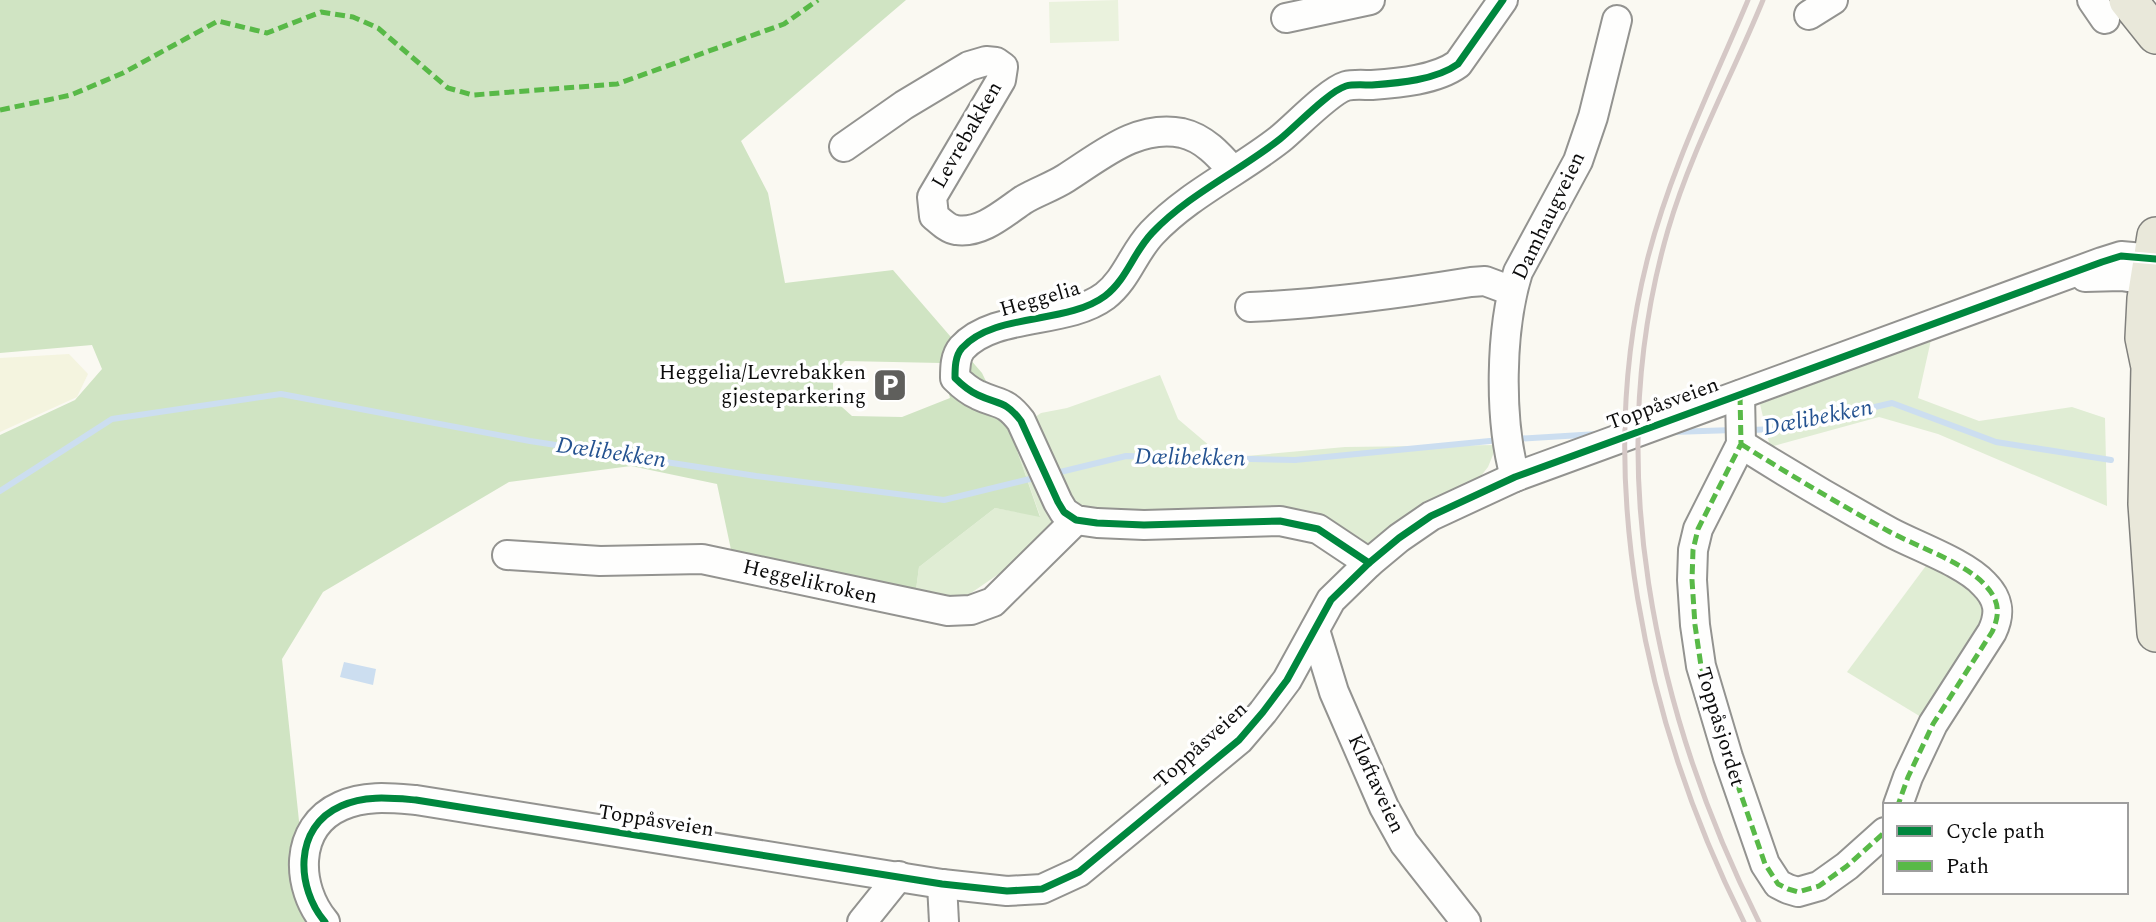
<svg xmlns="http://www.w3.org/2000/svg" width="2156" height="922" font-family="Spectral,serif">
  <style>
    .farmland { fill: #f4f4df }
    .green { fill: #e0edd4 }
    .forest { fill: #d0e4c3; fill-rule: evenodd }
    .pitch { fill: #eaf2dd }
    .water { fill: #ccdef0 }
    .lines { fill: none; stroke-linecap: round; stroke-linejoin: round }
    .stream { stroke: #ccdef0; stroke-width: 6 }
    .minor-casing { stroke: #939390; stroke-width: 32 }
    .major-casing { stroke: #80807d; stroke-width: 40 }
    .minor { stroke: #fefefd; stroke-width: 28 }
    .major { stroke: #e9e8da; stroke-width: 37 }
    .rail { stroke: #d5c8c6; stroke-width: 5 }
    .quiet { stroke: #58b947; stroke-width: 5; stroke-dasharray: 10 5; stroke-linecap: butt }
    .cycleway-casing { stroke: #fff; stroke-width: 11 }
    .cycleway { stroke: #00873e; stroke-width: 7 }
    .labels { text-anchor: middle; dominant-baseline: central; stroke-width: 7; stroke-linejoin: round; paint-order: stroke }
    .street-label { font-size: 21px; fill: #0c0c0c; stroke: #fff }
    .poi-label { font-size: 21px; fill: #0c0c0c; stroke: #fff; text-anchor: end }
    .water-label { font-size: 23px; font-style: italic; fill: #245290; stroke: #fff }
  </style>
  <rect width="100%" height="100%" fill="#faf9f2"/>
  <polygon class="farmland" points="69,354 88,374 77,397 0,432 0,358"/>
  <g class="green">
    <polygon points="1931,340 1918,398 1979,421 2072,407 2105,418 2107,506 1938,434 1879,417 1770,447 1760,404"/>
    <polygon points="1160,375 1178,419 1224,458 1345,447 1497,445 1488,467 1477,481 1369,546 1314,513 1057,521 1039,547 1028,548 1006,569 955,604 914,605 919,567 995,508 1040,516 1011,433 1041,413 1067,408"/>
    <polygon points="1931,559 1989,596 1988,623 1926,720 1847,672"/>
  </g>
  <path class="forest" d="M0,0H906L741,141L768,193L785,283L893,270L982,373L1011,433L1040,517L995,508L919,567L914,605L733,559L717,484L631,466L509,482L323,592L282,659L301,840L313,922H0V435L75,400L102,369L92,345L0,353ZM845,361L941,363L950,398L902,417L852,416L833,399V373Z"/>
  <polygon class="pitch" points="1118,0 1119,41 1050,43 1049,2"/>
  <polygon class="water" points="344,662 376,669 373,685 340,677"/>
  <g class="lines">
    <g class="stream">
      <polyline points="1749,430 1780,429 1892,403 1996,442 2111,460"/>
      <polyline points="1672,432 1734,430"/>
      <polyline points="1514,439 1598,434"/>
      <polyline points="1052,474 1126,456 1295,460 1500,440"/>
      <polyline points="0,491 112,419 281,394 530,441 756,476 944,500 1038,477"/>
    </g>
    <g class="minor-casing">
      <g id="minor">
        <polyline points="2092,0 2105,19"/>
        <polyline points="1809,15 1833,0"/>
        <polyline points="1286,18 1370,0"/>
        <path d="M844,147L904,105L969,66L986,61L996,62L1003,67L1001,80L932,197L934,216C940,221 948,229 956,230C981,234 1004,213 1023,200C1036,192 1052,187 1066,178C1101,156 1137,124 1182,133C1204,138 1219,155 1233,171"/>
        <polyline points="2085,277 2121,276 2148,280 2156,276"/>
        <path d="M1250,307C1325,304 1397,294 1471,282L1485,281L1512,291"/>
        <polyline points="1740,395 1741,444 1698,529 1693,550 1692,580 1695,625 1701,666 1728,757 1765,864 1778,884 1788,889 1798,892 1819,886 1847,866 1885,832"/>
        <path d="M1741,444C1790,475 1839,504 1890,532C1916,546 1965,563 1984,584C1999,599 2001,613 1992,632L1933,724L1908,777L1898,805"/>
        <path d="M1515,477C1499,419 1500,330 1518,272L1578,161L1593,117L1617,20"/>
        <polyline points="507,555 600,561 702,559 948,611 971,610 993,602 1076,520"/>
        <path d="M1369,563L1318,529L1280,521L1144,525L1097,523L1076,520L1064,512L1058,502L1021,421C1005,400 999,405 978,395C969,391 962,385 955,378C955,368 955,356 962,348C995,312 1066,325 1105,296C1127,279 1133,253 1152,233C1189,194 1238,172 1280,139C1295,127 1329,91 1346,86C1353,84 1364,85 1372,85C1399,83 1436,80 1458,64L1503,0"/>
        <polyline points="1315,630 1334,692 1384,807 1404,843 1466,922"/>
        <polyline points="942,884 944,922"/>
        <path d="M325,922C296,888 293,827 341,806C365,795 391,798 416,800L942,884L1007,891L1042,889L1079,872L1239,740L1263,712L1287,680L1331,600L1369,563L1399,538L1431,516L1515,477L2102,262L2121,256L2156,259"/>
        <polyline points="862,922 899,876"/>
      </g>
    </g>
    <g class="major-casing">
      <g id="major">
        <polyline points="2128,0 2156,35"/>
        <polyline points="2156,236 2146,299 2144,338 2150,367 2147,504 2156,633"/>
      </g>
    </g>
    <use href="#minor" class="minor"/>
    <use href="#major" class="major"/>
    <g class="rail">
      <path d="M1744,922C1645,724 1592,479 1647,261C1670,170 1712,86 1748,0"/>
      <path d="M1759,922C1653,711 1601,461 1668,230C1691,151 1732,76 1763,0"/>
    </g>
    <g class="quiet">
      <polyline points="0,110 71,95 123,73 218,21 267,33 321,12 353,17 378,28 448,88 473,95 617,84 784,24 818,0"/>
      <polyline points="1740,395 1741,444 1698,529 1693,550 1692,580 1695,625 1701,666 1728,757 1765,864 1778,884 1788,889 1798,892 1819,886 1847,866 1885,832"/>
      <path d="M1741,444C1790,475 1839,504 1890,532C1916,546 1965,563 1984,584C1999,599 2001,613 1992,632L1933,724L1908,777L1898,805"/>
    </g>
    <g class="cycleway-casing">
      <g id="cycleway">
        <path d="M1369,563L1318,529L1280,521L1144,525L1097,523L1076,520L1064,512L1058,502L1021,421C1005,400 999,405 978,395C969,391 962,385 955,378C955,368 955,356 962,348C995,312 1066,325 1105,296C1127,279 1133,253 1152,233C1189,194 1238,172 1280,139C1295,127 1329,91 1346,86C1353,84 1364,85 1372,85C1399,83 1436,80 1458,64L1503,0"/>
        <path d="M325,922C296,888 293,827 341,806C365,795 391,798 416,800L942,884L1007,891L1042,889L1079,872L1239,740L1263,712L1287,680L1331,600L1369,563L1399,538L1431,516L1515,477L2102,262L2121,256L2156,259"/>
      </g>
    </g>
    <use href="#cycleway" class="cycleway"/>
  </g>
  <defs>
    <g id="parking-square" transform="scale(1.75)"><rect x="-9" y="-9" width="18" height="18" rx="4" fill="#5f5f5c" stroke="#fff"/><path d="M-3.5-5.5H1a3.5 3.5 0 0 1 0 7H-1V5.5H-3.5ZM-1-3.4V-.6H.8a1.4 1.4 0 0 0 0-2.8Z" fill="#fff"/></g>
  </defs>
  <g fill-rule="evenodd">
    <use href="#parking-square" x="890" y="385"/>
  </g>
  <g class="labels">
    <g class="street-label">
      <text transform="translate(967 135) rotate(-60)">Levrebakken</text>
      <text transform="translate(1549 216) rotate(-64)">Damhaugveien</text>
      <text transform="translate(1040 299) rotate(-16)">Heggelia</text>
      <text transform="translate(1663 404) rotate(-20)">Toppåsveien</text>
      <text transform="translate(810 582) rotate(13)">Heggelikroken</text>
      <text transform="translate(1720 727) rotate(73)">Toppåsjordet</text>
      <text transform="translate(1201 745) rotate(-42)">Toppåsveien</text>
      <text transform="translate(1376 784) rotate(65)">Kløftaveien</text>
      <text transform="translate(656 821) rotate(9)">Toppåsveien</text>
    </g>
    <g class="poi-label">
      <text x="866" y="373">Heggelia/Levrebakken<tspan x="866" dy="24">gjesteparkering</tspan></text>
    </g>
    <g class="water-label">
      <text transform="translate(1818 418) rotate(-11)">Dælibekken</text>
      <text transform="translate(611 453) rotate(8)">Dælibekken</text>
      <text transform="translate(1190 458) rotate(1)">Dælibekken</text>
    </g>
  </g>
  <rect x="1883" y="803" width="245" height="91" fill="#ffffff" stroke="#9e9e9e" stroke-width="2"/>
  <rect x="1897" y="826" width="35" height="10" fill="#00873e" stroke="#9e9e9e" stroke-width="2"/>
  <text x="1946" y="838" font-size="21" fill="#0c0c0c">Cycle path</text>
  <rect x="1897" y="861" width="35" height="10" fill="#58b947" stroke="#9e9e9e" stroke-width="2"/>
  <text x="1946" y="873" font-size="21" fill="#0c0c0c">Path</text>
</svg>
